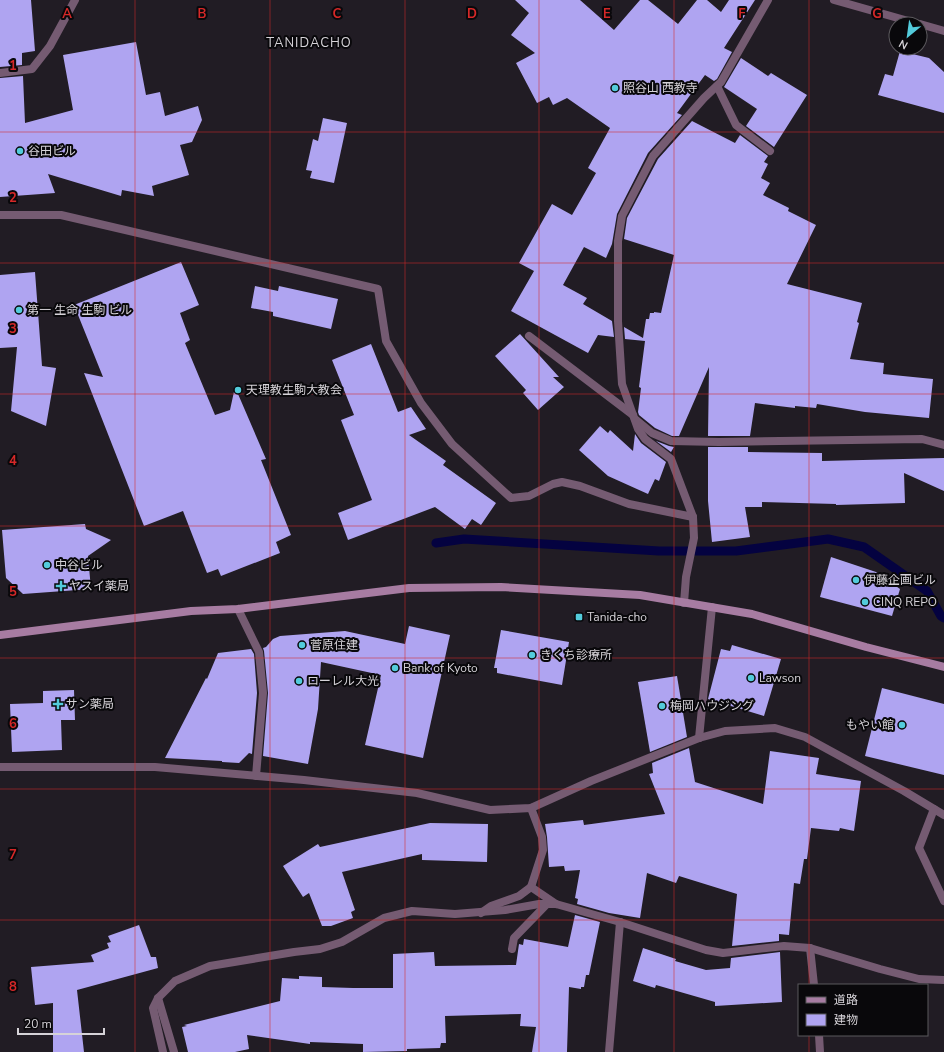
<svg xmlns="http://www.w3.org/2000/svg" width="944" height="1052" font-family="'Nunito Sans','Noto Sans JP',sans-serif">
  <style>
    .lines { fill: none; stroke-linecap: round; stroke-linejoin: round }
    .stream { stroke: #040240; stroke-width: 9 }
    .building { fill: #afa4f1 }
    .lane { stroke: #755b72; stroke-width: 8 }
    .street { stroke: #755b72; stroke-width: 8 }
    .secondary { stroke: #a77ca2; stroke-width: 8 }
    .grid { fill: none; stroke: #d62828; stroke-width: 1; stroke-opacity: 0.55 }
    .poi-dot { fill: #53cbdb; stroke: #09080b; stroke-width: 1.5 }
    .labels { text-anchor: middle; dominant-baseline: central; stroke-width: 4; stroke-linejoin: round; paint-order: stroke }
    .poi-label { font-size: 12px; fill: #d6d3d8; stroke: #09080b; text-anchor: start }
    .neighbourhood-label { font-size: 13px; letter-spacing: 1px; fill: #d6d3d8; stroke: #09080b }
    .grid-label { font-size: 13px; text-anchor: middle; font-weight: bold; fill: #d62828; stroke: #09080b; stroke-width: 4; stroke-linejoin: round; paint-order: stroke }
  </style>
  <rect width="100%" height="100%" fill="#211c24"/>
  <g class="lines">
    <polyline class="stream" points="436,543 464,539 659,551 736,551 828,539 864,547 927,591 941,616 944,618"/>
  </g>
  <g class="building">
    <polygon points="0,0 31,0 35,51 22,53 22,65 0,67"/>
    <polygon points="515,0 580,0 614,30 640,0 648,0 678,24 697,0 707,0 721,12 729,0 755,0 724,48 732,52 717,79 714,81 705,75 677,113 682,115 648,153 617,214 612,244 606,258 584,247 563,285 587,298 583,304 612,321 614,337 598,335 588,353 511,311 534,271 519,263 552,204 572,215 596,173 588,168 610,128 567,98 553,105 549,97 537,103 516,63 535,53 511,35 529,13"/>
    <polygon points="136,42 146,95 160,92 165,116 198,106 202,120 192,142 180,145 189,175 152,186 154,196 122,190 121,196 48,174 55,193 0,197 0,78 23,76 25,123 73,110 63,55"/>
    <polygon points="900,51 929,58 944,72 944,113 878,95 885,74 893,76"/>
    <polygon points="741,58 768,76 771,73 807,95 774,147 746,126 757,109 724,87"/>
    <polygon points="323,118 347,123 334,183 310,178 312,171 306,170 313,139 318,141"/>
    <polygon points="692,121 735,143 740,135 768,156 764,162 768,164 761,178 770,183 763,195 789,208 788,211 816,225 787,284 862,303 857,322 859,323 850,359 884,363 883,374 933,379 929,418 865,412 817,404 816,408 795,406 795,408 755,403 750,436 708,436 709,367 679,436 672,436 655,428 639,415 638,412 641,388 639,387 645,341 625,339 624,327 643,338 646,319 649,319 650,313 654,313 654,312 661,313 674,255 624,239 627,218 658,159"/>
    <polygon points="181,262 199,305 180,313 190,340 185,343 215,415 230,410 235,387 266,459 261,460 291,535 276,542 280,553 221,576 218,569 207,573 183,511 144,526 84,373 103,377 74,305"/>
    <polygon points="35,272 42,366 56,368 46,426 11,411 17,347 0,348 0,275"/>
    <polygon points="255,286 278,291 279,286 338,299 331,329 273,316 273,312 251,308"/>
    <polygon points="520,334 559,377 553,377 564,387 538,410 523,393 526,390 495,356"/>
    <polygon points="371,344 398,412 411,407 426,429 409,435 446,461 443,465 496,503 481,525 472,519 465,529 435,507 348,540 338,513 372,500 341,420 354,415 332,360"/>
    <polygon points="600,426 608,433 610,430 633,451 635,434 641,443 666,462 659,481 655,479 648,494 608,476 579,450"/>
    <polygon points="656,441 669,446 674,447 671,452"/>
    <polygon points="708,447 748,447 748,452 822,453 822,461 944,458 944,491 904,473 905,503 836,505 836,504 762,502 762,507 745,507 750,537 712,542 708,501"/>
    <polygon points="85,524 86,529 111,540 88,556 91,589 23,594 6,578 2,530"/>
    <polygon points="831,557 876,572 900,589 892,616 820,597"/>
    <polygon points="409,626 450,635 423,758 365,745 381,675 321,662 318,709 308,764 263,756 268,693 264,651 263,648 266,647 273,639 280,636 345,631 405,644"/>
    <polygon points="501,630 569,642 562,685 497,673 497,668 494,668"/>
    <polygon points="732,645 781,659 764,716 708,699 721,649 730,651"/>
    <polygon points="251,649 254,654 257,693 252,754 249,753 239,763 222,762 222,761 165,758 206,678 207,679 218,653"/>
    <polygon points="677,676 687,737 650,752 638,682"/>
    <polygon points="882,688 944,704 944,775 865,756"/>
    <polygon points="74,690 75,720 61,720 62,750 12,752 10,704 43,703 43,691"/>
    <polygon points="689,748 695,782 763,804 770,751 819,758 816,774 861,781 854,831 840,828 839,831 811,828 807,859 804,859 800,884 794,883 789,935 779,934 779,941 732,946 737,894 679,876 676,883 647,873 640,918 609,913 577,904 578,899 575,898 580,870 565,871 564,866 549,867 547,837 545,824 583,820 584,825 665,814 649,774 653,773 652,763"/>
    <polygon points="430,823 488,824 487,862 422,860 422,854 342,872 355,910 351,912 353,918 331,926 322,926 309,893 303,897 283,866 318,844 320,847"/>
    <polygon points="575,915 600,922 589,975 586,975 584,987 581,987 581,989 569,987 567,1052 532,1052 536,1027 520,1026 521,1014 445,1016 446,1043 441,1043 440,1048 407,1049 407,1051 363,1052 363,1044 310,1042 310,1044 247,1035 249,1049 235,1052 188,1052 182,1027 187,1026 184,1025 280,1001 282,978 299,979 299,976 322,977 322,987 353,988 393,988 393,954 434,952 435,966 516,965 519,944 523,945 524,939 568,947"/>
    <polygon points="139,925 151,957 156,957 158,968 77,990 84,1052 53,1052 53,1003 35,1005 31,967 94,962 91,955 109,948 107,943 111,942 108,936"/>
    <polygon points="643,948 676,959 675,961 706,970 730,968 731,958 780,952 782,1002 715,1006 715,1002 656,985 655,988 633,981"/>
  </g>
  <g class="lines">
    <g class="lane">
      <polyline points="717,86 736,125 770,151"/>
      <polyline points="512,949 514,938 547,904"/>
      <polyline points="158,998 174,1052"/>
      <polyline points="163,1052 153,1008 158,998 175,981 210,966 294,952 320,949 342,942 384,918 412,911 455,914 505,910 539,904 556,904 620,922 706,950 723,953 784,946 810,948 880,969 919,979 944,980"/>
    </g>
    <g class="street">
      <polyline points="834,0 919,24"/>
      <polyline points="920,24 944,31"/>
      <polyline points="0,73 32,69 50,46 75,0"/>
      <polyline points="0,215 61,215 378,289 386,341 421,403 452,444 511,498 529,496 553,484 562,482 580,486 629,504 693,517"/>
      <polyline points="529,336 633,415"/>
      <polyline points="635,419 652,433 671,441 719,442 922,439 944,445"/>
      <polyline points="684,603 686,577 694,538 693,517 671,459 645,439 638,429 622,384 618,321 618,241 622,216 653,156 704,98 721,82 768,0"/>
      <polyline points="238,609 259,652 263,693 256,776"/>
      <polyline points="699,738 712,607"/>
      <polyline points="0,767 155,767 304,780 417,793 490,810 531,808 591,781 699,738 725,731 775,728 805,737 904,791 944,815"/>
      <polyline points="531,808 542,837 543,850 531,887 556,904"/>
      <polyline points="934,809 919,848 944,901"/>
      <polyline points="481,913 491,906 519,896 531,887"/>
      <polyline points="810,948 814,985"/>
      <polyline points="819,1035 820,1052"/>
      <polyline points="609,1052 620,922"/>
    </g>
    <polyline class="secondary" points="0,635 191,611 238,609 409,588 501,587 640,595 752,614 866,647 944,667"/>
  </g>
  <path class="grid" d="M135,0V1052M270,0V1052M405,0V1052M539,0V1052M674,0V1052M809,0V985M0,132H944M0,263H944M0,394H944M0,526H944M0,658H944M0,789H944M0,920H944M809,1035V1052"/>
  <g class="poi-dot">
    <circle cx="615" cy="88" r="4"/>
    <circle cx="20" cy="151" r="4"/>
    <circle cx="19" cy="310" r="4"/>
    <circle cx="238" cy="390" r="4"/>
    <circle cx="47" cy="565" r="4"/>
    <circle cx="856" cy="580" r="4"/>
    <path d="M59 580h4v4h4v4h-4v4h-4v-4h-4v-4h4z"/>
    <circle cx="865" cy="602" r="4"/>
    <rect x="575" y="613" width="8" height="8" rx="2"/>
    <circle cx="302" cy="645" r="4"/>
    <circle cx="532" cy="655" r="4"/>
    <circle cx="395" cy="668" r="4"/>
    <circle cx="751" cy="678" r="4"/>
    <circle cx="299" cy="681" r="4"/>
    <path d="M56 698h4v4h4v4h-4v4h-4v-4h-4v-4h4z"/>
    <circle cx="662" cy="706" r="4"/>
    <circle cx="902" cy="725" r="4"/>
  </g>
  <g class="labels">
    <g class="poi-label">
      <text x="623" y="88">照谷山 西教寺</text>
      <text x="28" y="151">谷田ビル</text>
      <text x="27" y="310">第一 生命 生駒 ビル</text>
      <text x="246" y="390">天理教生駒大教会</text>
      <text x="55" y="565">中谷ビル</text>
      <text x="864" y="580">伊藤企画ビル</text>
      <text x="69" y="586">ヤスイ薬局</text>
      <text x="873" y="602">CINQ REPO</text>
      <text x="587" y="617">Tanida-cho</text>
      <text x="310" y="645">菅原住建</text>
      <text x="540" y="655">きくち診療所</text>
      <text x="403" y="668">Bank of Kyoto</text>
      <text x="759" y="678">Lawson</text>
      <text x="307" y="681">ローレル大光</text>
      <text x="66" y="704">サン薬局</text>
      <text x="670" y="706">梅岡ハウジング</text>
      <text x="894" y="725" text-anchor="end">もやい館</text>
    </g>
    <g class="neighbourhood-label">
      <text x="309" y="43">TANIDACHO</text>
    </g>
  </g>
  <g class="grid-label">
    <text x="67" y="18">A</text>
    <text x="202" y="18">B</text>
    <text x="337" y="18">C</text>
    <text x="472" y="18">D</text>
    <text x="607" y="18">E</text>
    <text x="742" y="18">F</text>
    <text x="877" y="18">G</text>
    <text x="13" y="70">1</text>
    <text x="13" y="202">2</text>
    <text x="13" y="333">3</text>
    <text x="13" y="465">4</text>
    <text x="13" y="596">5</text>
    <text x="13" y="728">6</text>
    <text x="13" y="859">7</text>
    <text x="13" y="991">8</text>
  </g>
  <rect x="798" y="984" width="130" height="52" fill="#09080b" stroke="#5b595d"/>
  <rect x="806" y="997" width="20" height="6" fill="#a77ca2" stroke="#5b595d"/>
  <text x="834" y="1004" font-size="12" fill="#d6d3d8">道路</text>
  <rect x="806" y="1014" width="20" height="12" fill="#afa4f1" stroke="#5b595d"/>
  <text x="834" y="1024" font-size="12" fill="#d6d3d8">建物</text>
  <g transform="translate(908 36) rotate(209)"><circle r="19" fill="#09080b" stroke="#5b595d"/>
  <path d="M0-3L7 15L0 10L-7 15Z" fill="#53cbdb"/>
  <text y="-6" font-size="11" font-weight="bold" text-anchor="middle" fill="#d6d3d8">N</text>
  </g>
  <path d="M18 1028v6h86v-6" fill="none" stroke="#d6d3d8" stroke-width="2"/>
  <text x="24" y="1028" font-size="12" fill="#d6d3d8" stroke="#09080b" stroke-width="3" paint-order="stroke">20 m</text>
</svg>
